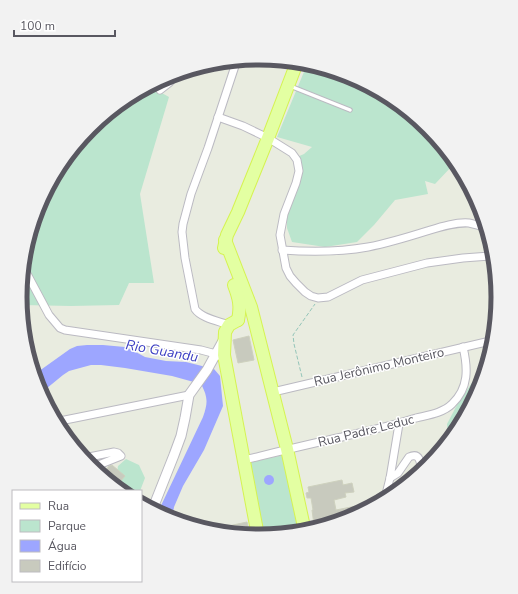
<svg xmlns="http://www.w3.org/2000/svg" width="518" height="594" font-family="'Nunito Sans',sans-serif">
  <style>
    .green { fill: #bbe5ce }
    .water { fill: #9da6ff }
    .building { fill: #c8cabe; stroke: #ced1be }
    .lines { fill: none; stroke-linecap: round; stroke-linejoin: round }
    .service-casing { stroke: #bbbac2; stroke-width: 5.5 }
    .minor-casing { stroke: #bbbac2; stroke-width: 9 }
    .tertiary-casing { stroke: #bbbac2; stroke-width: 11 }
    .primary-casing { stroke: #d5f352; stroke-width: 14 }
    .path { stroke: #94c5b9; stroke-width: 1; stroke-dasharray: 4 2; stroke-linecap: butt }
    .service { stroke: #fff; stroke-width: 3.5 }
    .minor { stroke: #fff; stroke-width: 7 }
    .tertiary { stroke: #fff; stroke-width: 9 }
    .primary { stroke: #e3ffa2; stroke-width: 12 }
    .labels { text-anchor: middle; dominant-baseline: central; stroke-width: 3; stroke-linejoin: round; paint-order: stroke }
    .street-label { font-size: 13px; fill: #595861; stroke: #fff }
    .water-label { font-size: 14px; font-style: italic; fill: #3e41c3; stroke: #fff }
    .rim { fill: none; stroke: #595861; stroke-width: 5 }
  </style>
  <rect width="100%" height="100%" fill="#e9ece0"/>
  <g class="green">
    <polygon points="306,67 351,76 418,122 452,166 435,184 425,181 428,194 395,200 374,225 357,242 325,247 292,242 287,228 287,204 297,171 297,157 304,154 312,147 277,137"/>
    <polygon points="151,87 169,97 140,194 154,283 129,283 119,305 71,306 22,305 20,297 38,205 90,128"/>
    <polygon points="485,364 480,389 448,437 447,424 458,403"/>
    <polygon points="283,455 299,528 264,535 249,463"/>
    <polygon points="126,459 139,465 145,478 140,491 127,491 114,482 116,478 118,466"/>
  </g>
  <g class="water">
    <path d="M87,345H103L125,347L132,350L145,357L166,361L186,362L214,369L220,376L223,406L204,450L183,486L174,507L172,519L167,518L158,512L203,417C208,403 208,397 201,384L172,376L125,368L101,365H91L69,371L63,375L41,393L38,388L35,374L70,349L77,346Z"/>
    <circle cx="269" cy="480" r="5"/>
  </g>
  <g class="building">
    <polygon points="249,336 254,360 238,363 233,340"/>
    <polygon points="112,465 125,476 119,483 118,482 116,484 106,477 109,473 106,470 109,466"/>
    <polygon points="342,480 343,485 352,483 354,492 345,493 346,497 334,500 336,510 356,506 358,513 356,514 336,518 337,521 314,525 312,510 313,510 311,498 307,498 306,493 309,492 308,487"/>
    <polygon points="247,522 250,534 219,528"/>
  </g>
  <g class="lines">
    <g class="service-casing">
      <polyline id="service" points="290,86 350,110"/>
    </g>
    <g class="minor-casing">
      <g id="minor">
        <polyline points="160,90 169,83 177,74"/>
        <polyline points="218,117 243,126 268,138 292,153 297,160 299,171 296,183 284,214 280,235 286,268 290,276 296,283 305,292 311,296 318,298 328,297 362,280 427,263 463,258 490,256"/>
        <path d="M282,250C310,252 340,252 368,247C388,243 408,237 427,231C440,227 455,222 469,223C474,224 479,226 484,227"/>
        <polyline points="25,270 49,315 60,328 65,330 201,350 216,354 219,356"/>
        <path d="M229,325C218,321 201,318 195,309L185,258L182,232L183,224L191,194L208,148L236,63"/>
        <polyline points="273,392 486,342"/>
        <polyline points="60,421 189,395"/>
        <polyline points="84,458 114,452 118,453 121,456 101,464 95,469"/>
        <path d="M244,460C277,452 309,444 342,437C367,431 391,426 416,418C428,415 443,413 452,404C469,388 468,368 463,347"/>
        <path d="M390,478L398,473L409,457C420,452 421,463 421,471"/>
        <polyline points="386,494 390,478 399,424"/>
      </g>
    </g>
    <g class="tertiary-casing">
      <polyline id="tertiary" points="153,508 174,455 181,436 185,418 189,395 207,370 223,341"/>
    </g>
    <g class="primary-casing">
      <g id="primary">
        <polyline points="225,240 251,307 287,449 304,527"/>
        <polyline points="224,248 227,235 238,212 268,138 296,65"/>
        <path d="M234,285C239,298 241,306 238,320"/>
        <polyline points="238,320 229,325 225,332 224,355 258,536"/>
      </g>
    </g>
    <polyline class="path" points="302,377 294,344 293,335 315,304"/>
    <use href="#service" class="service"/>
    <use href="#minor" class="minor"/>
    <use href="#tertiary" class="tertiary"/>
    <use href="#primary" class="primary"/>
  </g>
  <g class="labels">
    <g class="street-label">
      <text transform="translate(379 367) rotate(-13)">Rua Jerônimo Monteiro</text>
      <text transform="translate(366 431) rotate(-14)">Rua Padre Leduc</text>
    </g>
    <g class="water-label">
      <text transform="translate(162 351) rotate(10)">Rio Guandu</text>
    </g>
  </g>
  <path d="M0 0H518V594H0ZM27 297a232 232 0 1 1 464 0a232 232 0 1 1-464 0Z" fill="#f2f2f2" fill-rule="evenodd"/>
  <path class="rim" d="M27 297a232 232 0 1 1 464 0a232 232 0 1 1-464 0Z"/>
  <rect x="12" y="490" width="130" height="92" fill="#ffffff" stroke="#bdbcc0"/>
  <rect x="20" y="503" width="20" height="6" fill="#e3ffa2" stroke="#bdbcc0"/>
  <text x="48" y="510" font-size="12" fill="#595861">Rua</text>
  <rect x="20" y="520" width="20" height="12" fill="#bbe5ce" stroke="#bdbcc0"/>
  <text x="48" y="530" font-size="12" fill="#595861">Parque</text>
  <rect x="20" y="540" width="20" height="12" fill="#9da6ff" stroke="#bdbcc0"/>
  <text x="48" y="550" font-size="12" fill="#595861">Água</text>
  <rect x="20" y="560" width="20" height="12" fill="#c8cabe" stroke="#bdbcc0"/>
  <text x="48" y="570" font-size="12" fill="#595861">Edifício</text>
  <path d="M14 30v6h101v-6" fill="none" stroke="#595861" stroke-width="2"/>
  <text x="20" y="30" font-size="12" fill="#595861" stroke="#ffffff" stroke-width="3" paint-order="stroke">100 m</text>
</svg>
